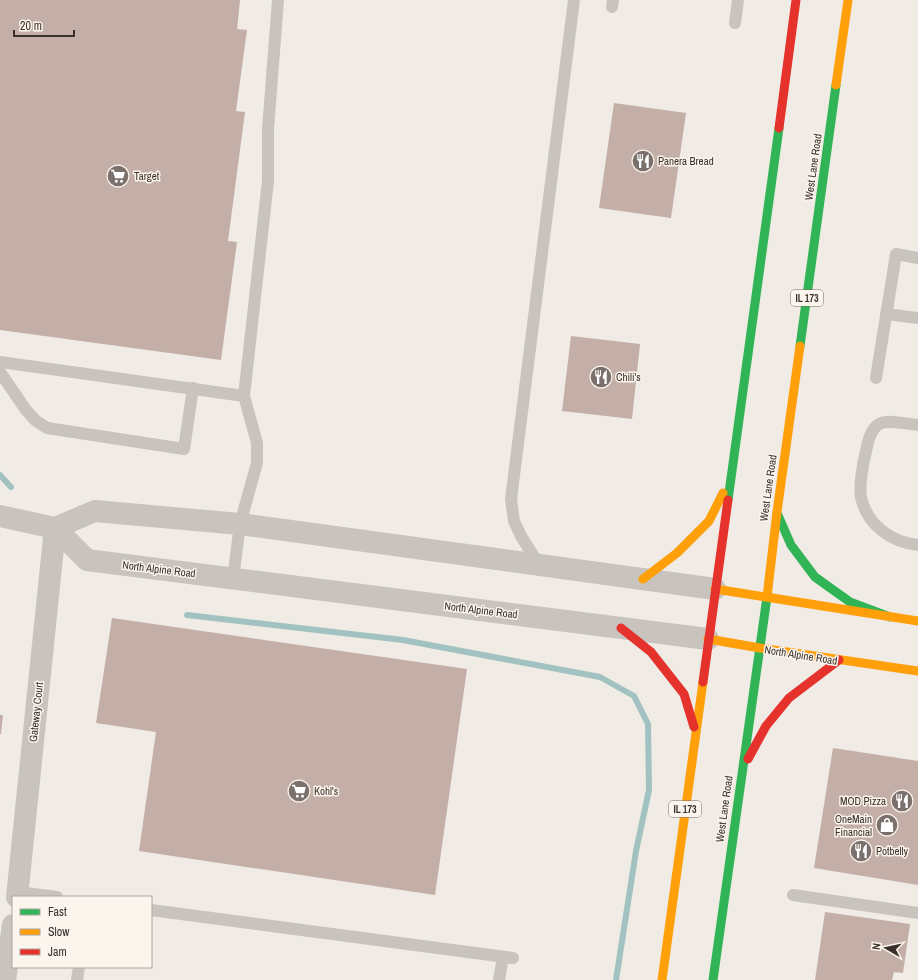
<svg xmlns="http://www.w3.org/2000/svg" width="918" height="980" font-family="'Archivo Narrow',sans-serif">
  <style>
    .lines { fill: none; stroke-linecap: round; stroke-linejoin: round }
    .stream { stroke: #a1c2c1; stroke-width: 6 }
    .building { fill: #c3afa7 }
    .lane { stroke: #c9c3be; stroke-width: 12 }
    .street { stroke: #c9c3be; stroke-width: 22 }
    .fast { stroke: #30b455; stroke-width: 9 }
    .slow { stroke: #ff9f0a; stroke-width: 9 }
    .jam { stroke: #e5322d; stroke-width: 9 }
    .labels { text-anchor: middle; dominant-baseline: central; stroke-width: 3; stroke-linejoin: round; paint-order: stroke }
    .shield { fill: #fbf5ee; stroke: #756b66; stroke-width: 1 }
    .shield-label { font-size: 10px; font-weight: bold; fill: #3b302b }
    .poi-label { font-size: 11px; fill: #3b302b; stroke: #fbf5ee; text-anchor: start }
    .street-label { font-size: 11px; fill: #3b302b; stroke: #fbf5ee }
  </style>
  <rect width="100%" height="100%" fill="#f0ebe5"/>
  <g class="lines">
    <g class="stream">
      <polyline points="0,475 11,487"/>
      <polyline points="187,615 403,640 600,677 634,696 648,724 649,790 636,851 616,980"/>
    </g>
  </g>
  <g class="building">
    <polygon points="0,0 240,0 237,29 247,30 236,111 245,112 228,241 237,242 221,360 0,330"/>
    <polygon points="614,103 686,113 671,218 599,208"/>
    <polygon points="571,336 640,344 632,419 562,411"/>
    <polygon points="112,618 467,669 435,895 139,851 156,732 96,723"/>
    <polygon points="0,715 3,715 1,734 0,734"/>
    <polygon points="833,748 918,761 918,885 814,868"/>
    <polygon points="825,912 910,924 903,973 894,972 892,980 815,980"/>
  </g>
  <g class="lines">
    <g class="lane">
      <polyline points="612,7 613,0"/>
      <polyline points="735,23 738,0"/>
      <polyline points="886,314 918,318"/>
      <polyline points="0,362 244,396"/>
      <polyline points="0,372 26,410 35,420 47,428 184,449 193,388"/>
      <polyline points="876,378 896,254 918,258"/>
      <path d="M918,425C908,424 888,419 879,424C870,430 868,442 866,451C863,463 859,485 861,497C867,525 891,542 918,545"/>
      <polyline points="539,565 521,536 514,521 511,499 574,0"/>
      <polyline points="233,579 240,524 257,463 257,443 244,396 268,181 268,129 278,0"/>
      <polyline points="18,892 57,897"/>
      <polyline points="793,895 918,913"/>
      <polyline points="151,910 513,958"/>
      <polyline points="77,980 79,967"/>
      <polyline points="499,980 503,957"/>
    </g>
    <g class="street">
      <polyline points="0,516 55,528 87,560 708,639"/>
      <polyline points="55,528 95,511 240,524 715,589"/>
      <polyline points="17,897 55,528"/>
      <polyline points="5,980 13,925"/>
    </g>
    <g class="fast">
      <polyline points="800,346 836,85"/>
      <polyline points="728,500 779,128"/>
      <polyline points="777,513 791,545 815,577 850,602 890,617"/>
      <polyline points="713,980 767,597"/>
    </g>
    <g class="slow">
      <polyline points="836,85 848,0"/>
      <polyline points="643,579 677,553 709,521 723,493"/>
      <polyline points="715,589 918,621"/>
      <polyline points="767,597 777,512 800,346"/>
      <polyline points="708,639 760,648 918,671"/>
      <polyline points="662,980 703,682"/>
    </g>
    <g class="jam">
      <polyline points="779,128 796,0"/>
      <polyline points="621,628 651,652 684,694 694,727"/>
      <polyline points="703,682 728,500"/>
      <polyline points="748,759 766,726 789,698 839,660"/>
    </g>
  </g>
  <defs>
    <g id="restaurant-disc" transform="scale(1.15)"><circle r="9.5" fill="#7a716c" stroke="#fbf5ee"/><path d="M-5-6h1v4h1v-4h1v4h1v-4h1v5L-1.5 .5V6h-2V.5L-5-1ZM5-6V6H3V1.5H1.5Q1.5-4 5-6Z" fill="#fff"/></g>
    <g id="supermarket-disc" transform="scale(1.15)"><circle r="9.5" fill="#7a716c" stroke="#fbf5ee"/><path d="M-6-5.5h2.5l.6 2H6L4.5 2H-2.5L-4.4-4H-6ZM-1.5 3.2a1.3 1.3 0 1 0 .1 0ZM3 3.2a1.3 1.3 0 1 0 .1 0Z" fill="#fff"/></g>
    <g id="shop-disc" transform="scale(1.15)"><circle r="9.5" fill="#7a716c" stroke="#fbf5ee"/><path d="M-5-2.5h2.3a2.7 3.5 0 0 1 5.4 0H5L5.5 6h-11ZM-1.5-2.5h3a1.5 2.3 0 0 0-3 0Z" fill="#fff"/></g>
  </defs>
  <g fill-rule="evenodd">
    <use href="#restaurant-disc" x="643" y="161"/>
    <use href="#supermarket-disc" x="118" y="176"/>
    <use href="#restaurant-disc" x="601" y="377"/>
    <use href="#supermarket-disc" x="299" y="791"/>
    <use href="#restaurant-disc" x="902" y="801"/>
    <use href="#shop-disc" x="887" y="825"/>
    <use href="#restaurant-disc" x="861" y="851"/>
  </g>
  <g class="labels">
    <g class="shield">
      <rect x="791" y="290" width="32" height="16" rx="3"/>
      <rect x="669" y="801" width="32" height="16" rx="3"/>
    </g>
    <g class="shield-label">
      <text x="807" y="298">IL 173</text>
      <text x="685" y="809">IL 173</text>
    </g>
    <g class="poi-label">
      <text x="658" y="161">Panera Bread</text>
      <text x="134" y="176">Target</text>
      <text x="616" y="377">Chili's</text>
      <text x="314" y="791">Kohl's</text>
      <text x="886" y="801" text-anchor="end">MOD Pizza</text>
      <text x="872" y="819" text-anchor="end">OneMain<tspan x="872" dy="13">Financial</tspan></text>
      <text x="876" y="851">Potbelly</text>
    </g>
    <g class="street-label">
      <text transform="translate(813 167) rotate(-82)">West Lane Road</text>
      <text transform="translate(768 488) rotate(-82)">West Lane Road</text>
      <text transform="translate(159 569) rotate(7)">North Alpine Road</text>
      <text transform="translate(481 610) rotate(7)">North Alpine Road</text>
      <text transform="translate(801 655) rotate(9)">North Alpine Road</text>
      <text transform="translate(36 712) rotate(-84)">Gateway Court</text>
      <text transform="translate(724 809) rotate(-82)">West Lane Road</text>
    </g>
  </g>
  <rect x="12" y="896" width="140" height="72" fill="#fbf5ee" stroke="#aea6a0"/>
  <rect x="20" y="909" width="20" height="6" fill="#30b455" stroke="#aea6a0"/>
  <text x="48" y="916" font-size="12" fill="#3b302b">Fast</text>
  <rect x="20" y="929" width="20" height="6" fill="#ff9f0a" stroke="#aea6a0"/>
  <text x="48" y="936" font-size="12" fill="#3b302b">Slow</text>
  <rect x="20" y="949" width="20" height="6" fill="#e5322d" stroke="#aea6a0"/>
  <text x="48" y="956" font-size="12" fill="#3b302b">Jam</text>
  <g transform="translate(886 948) rotate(279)" stroke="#fbf5ee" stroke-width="3" paint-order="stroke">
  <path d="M0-3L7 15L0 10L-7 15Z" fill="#3b302b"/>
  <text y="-6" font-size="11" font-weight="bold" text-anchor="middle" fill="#3b302b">N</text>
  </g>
  <path d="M14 30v6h60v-6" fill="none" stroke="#3b302b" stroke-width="2"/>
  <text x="20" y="30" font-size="12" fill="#3b302b" stroke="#fbf5ee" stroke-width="3" paint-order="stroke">20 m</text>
</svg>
